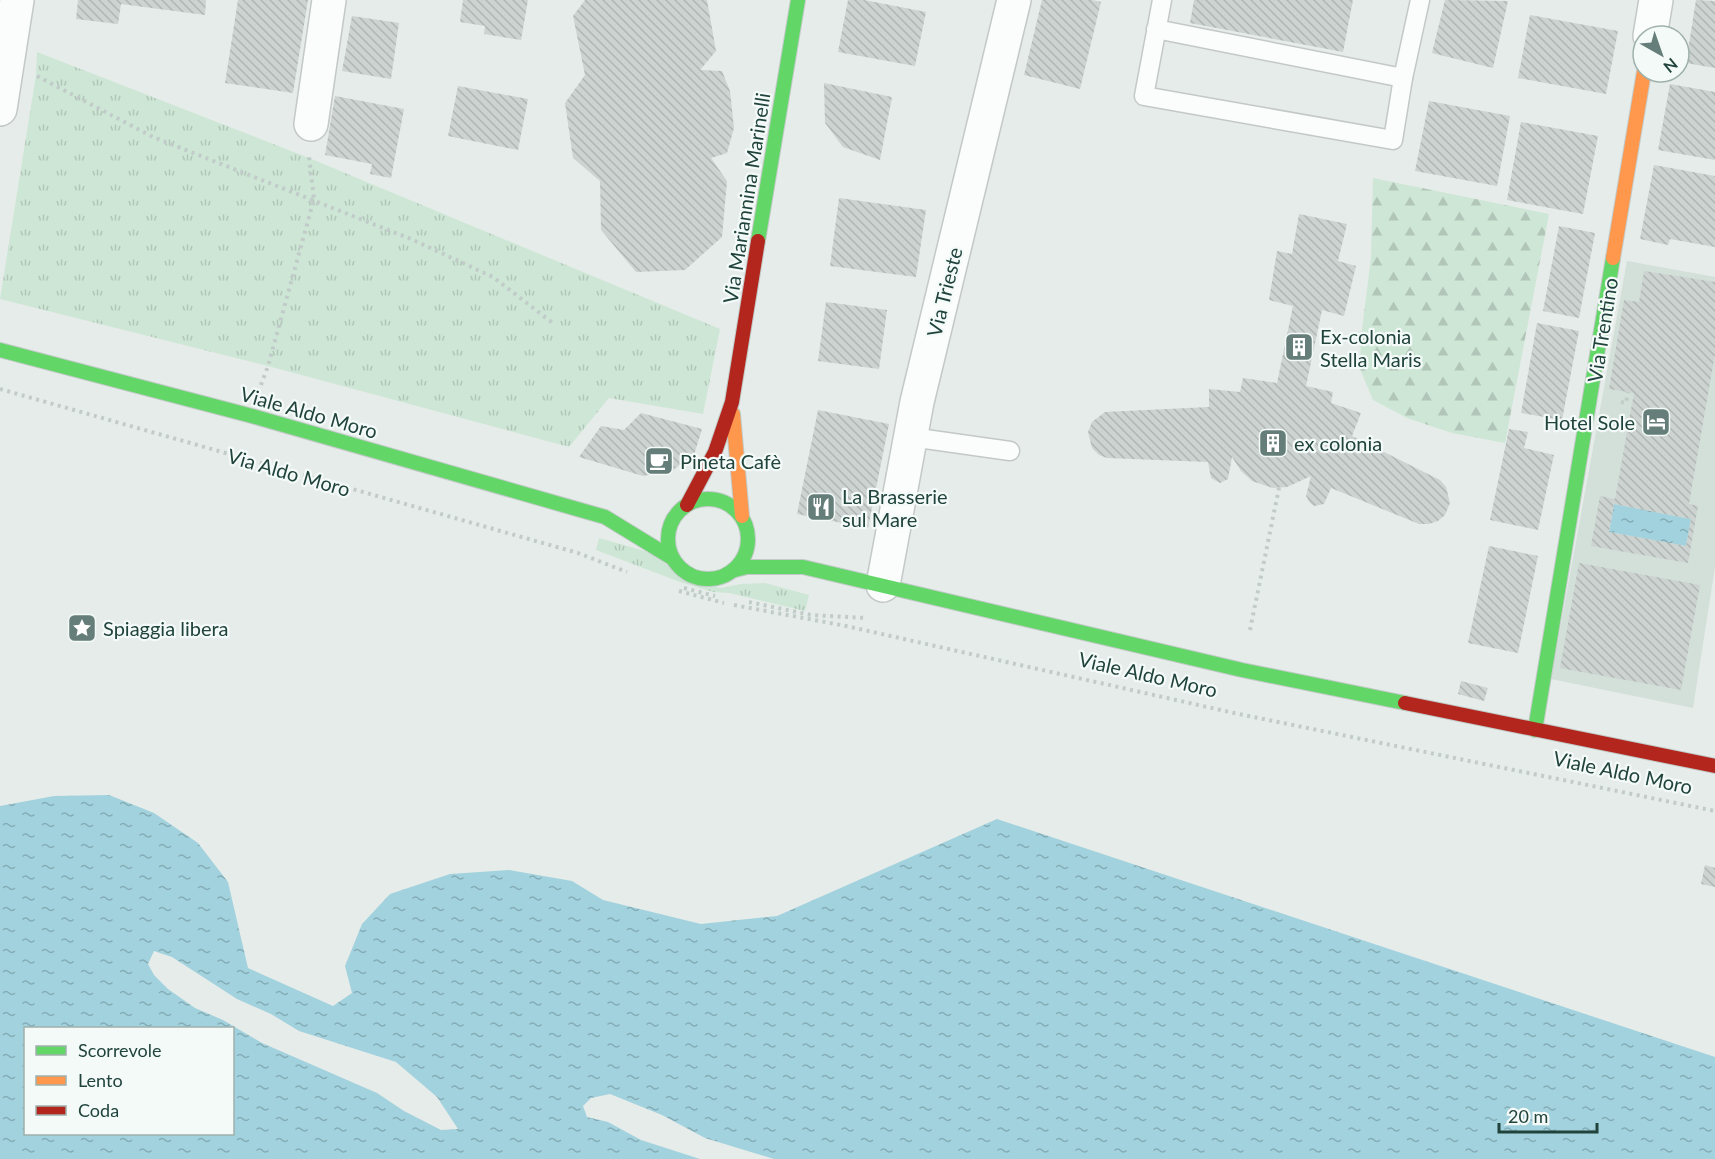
<svg xmlns="http://www.w3.org/2000/svg" width="1715" height="1159" font-family="Lato,sans-serif">
  <style>
    .built { fill: #d3dfd9 }
    .grass { fill: url(#grass-tufts) }
    .forest { fill: url(#forest-firs) }
    .water { fill: url(#water-ripples); fill-rule: evenodd }
    .pier { fill: #e6ece9 }
    .building { fill: url(#building-back-hatch); fill-rule: evenodd }
    .lines { fill: none; stroke-linecap: round; stroke-linejoin: round }
    .lane-casing { stroke: #c3c9c7; stroke-width: 21 }
    .street-casing { stroke: #c3c9c7; stroke-width: 36 }
    .fast-casing { stroke: #c1cac7; stroke-width: 16 }
    .slow-casing { stroke: #c1cac7; stroke-width: 16 }
    .jam-casing { stroke: #c1cac7; stroke-width: 16 }
    .path { stroke: #c1ccc9; stroke-width: 4; stroke-dasharray: 3 4.5; stroke-linecap: butt }
    .lane { stroke: #fbfcfc; stroke-width: 18 }
    .street { stroke: #fbfcfc; stroke-width: 33 }
    .fast { stroke: #63d668; stroke-width: 14 }
    .slow { stroke: #ff974d; stroke-width: 14 }
    .jam { stroke: #b3261e; stroke-width: 14 }
    .labels { text-anchor: middle; dominant-baseline: central; stroke-width: 4.5; stroke-linejoin: round; paint-order: stroke }
    .street-label { font-size: 20px; fill: #20433c; stroke: #f4faf8 }
    .poi-label { font-size: 20px; fill: #20433c; stroke: #f4faf8; text-anchor: start }
  </style>
  <defs>
    <pattern id="grass-tufts" width="24" height="20" patternUnits="userSpaceOnUse" patternTransform="scale(1.5)"><rect width="24" height="20" fill="#cee6d6"/><path d="M3 7l-1-3M5 7V3M7 7l1-3M15 17l-1-3M17 17v-4M19 17l1-3" fill="none" stroke="#b1c6b9"/></pattern>
    <pattern id="forest-firs" width="22" height="20" patternUnits="userSpaceOnUse" patternTransform="scale(1.5)"><rect width="22" height="20" fill="#cee6d6"/><path d="M5 1l3.5 6h-7zM16 11l3.5 6h-7z" fill="#b1c6b9"/></pattern>
    <pattern id="water-ripples" width="26" height="14" patternUnits="userSpaceOnUse" patternTransform="scale(1.5)"><rect width="26" height="14" fill="#a2d2de"/><path d="M2 4q2-2 4 0t4 0M15 11q2-2 4 0t4 0" fill="none" stroke="#84acb5"/></pattern>
    <pattern id="building-back-hatch" width="6" height="6" patternUnits="userSpaceOnUse" patternTransform="scale(1.5)"><rect width="6" height="6" fill="#ccd3d1"/><path d="M-1 5l2 2M0 0l6 6M5-1l2 2" fill="none" stroke="#afb6b4"/></pattern>
  </defs>
  <rect width="100%" height="100%" fill="#e6ece9"/>
  <polygon class="built" points="1627,261 1715,277 1715,567 1693,708 1551,679"/>
  <g class="grass">
    <polygon points="37,52 309,158 720,329 703,414 609,398 569,447 268,366 0,299 36,75"/>
    <polygon points="599,538 648,552 688,579 705,585 721,588 741,584 765,583 809,595 805,611 729,593 713,592 680,582 596,550"/>
  </g>
  <polygon class="forest" points="1373,178 1549,214 1505,443 1452,433 1407,418 1373,400 1360,369 1361,337 1371,258"/>
  <g class="water">
    <polygon points="1614,504 1691,519 1686,546 1609,532"/>
    <path d="M109,795L154,813L198,843L228,882L248,968L333,1006L352,993L345,966L362,924L390,894L450,874L509,870L572,881L603,900L701,924L777,916L997,819L1715,1057V1159H0V806L54,796ZM26,1028H232V1134H26Z"/>
  </g>
  <g class="pier">
    <polygon points="154,951 172,957 237,999 271,1014 299,1031 396,1062 437,1097 458,1129 441,1130 404,1111 377,1093 262,1043 223,1020 195,1008 168,989 154,975 148,964"/>
    <polygon points="610,1094 662,1115 705,1138 774,1159 700,1159 641,1140 608,1122 587,1117 583,1106 591,1098"/>
  </g>
  <g class="building">
    <polygon points="78,0 206,0 205,15 121,4 118,24 76,19"/>
    <polygon points="238,0 308,0 293,93 225,83"/>
    <polygon points="463,0 528,0 521,40 484,34 485,26 460,22"/>
    <polygon points="585,0 707,0 716,51 700,70 722,71 730,91 734,128 727,153 711,158 727,181 722,237 685,270 636,272 601,230 600,181 573,158 565,103 585,75 573,16"/>
    <polygon points="848,0 864,0 926,12 915,66 838,52"/>
    <polygon points="1042,0 1092,0 1101,2 1080,89 1024,75"/>
    <polygon points="1194,0 1353,0 1343,52 1190,23"/>
    <polygon points="1445,0 1508,1 1493,68 1432,53"/>
    <polygon points="1696,0 1715,1 1715,68 1686,63"/>
    <polygon points="1530,15 1618,31 1606,94 1518,78"/>
    <polygon points="352,16 399,23 391,79 342,71"/>
    <polygon points="824,83 892,97 880,160 843,147 825,123"/>
    <polygon points="1670,84 1715,92 1715,160 1658,150"/>
    <polygon points="458,86 528,99 518,150 448,136"/>
    <polygon points="335,96 404,109 391,178 370,174 372,164 325,155"/>
    <polygon points="1429,101 1510,116 1497,186 1415,171"/>
    <polygon points="1521,122 1598,136 1583,214 1507,200"/>
    <polygon points="1654,165 1715,176 1715,247 1670,239 1668,245 1640,239"/>
    <polygon points="839,198 926,210 916,277 830,266"/>
    <polygon points="1299,214 1347,224 1338,261 1356,266 1344,316 1322,310 1306,386 1333,392 1331,403 1361,413 1352,436 1440,480 1446,487 1450,503 1445,515 1438,521 1429,524 1419,524 1331,488 1324,504 1314,506 1310,503 1306,496 1311,476 1287,487 1273,488 1252,481 1241,471 1232,457 1228,479 1220,483 1211,478 1208,462 1107,458 1099,455 1092,448 1088,432 1092,422 1105,412 1209,407 1209,389 1240,392 1243,378 1277,383 1293,306 1269,300 1277,251 1292,254"/>
    <polygon points="1559,226 1595,233 1579,318 1543,311"/>
    <path d="M1644,271L1715,282V354L1689,504L1698,506L1688,563L1591,546L1600,496L1615,499L1634,393L1609,389L1624,300L1639,302ZM1614,504L1691,519L1686,546L1609,532Z"/>
    <polygon points="826,302 887,310 879,369 818,361"/>
    <polygon points="1537,323 1579,331 1562,420 1521,413"/>
    <polygon points="818,410 889,424 868,528 797,514"/>
    <polygon points="641,413 702,429 694,455 673,470 643,476 579,457 601,426 624,430"/>
    <polygon points="1509,429 1528,432 1524,448 1554,455 1538,530 1490,520"/>
    <polygon points="1489,546 1538,556 1518,653 1468,643"/>
    <polygon points="1579,563 1700,585 1681,690 1560,668"/>
    <polygon points="1461,681 1488,688 1484,701 1458,694"/>
    <polygon points="1705,865 1715,868 1715,887 1701,884"/>
  </g>
  <g class="lines">
    <g class="lane-casing">
      <g id="lane">
        <polyline points="1156,29 1403,78 1393,140 1144,96 1162,0"/>
        <polyline points="1403,78 1420,0"/>
        <polyline points="911,437 1010,451"/>
      </g>
    </g>
    <g class="street-casing">
      <g id="street">
        <polyline points="1650,36 1656,0"/>
        <polyline points="0,109 17,0"/>
        <polyline points="311,124 329,0"/>
        <polyline points="883,585 917,402 1014,0"/>
      </g>
    </g>
    <g class="fast-casing">
      <g id="fast">
        <polyline points="758,241 798,0"/>
        <polyline points="0,350 252,416 605,517 672,558"/>
        <circle cx="708" cy="539" r="40"/>
        <polyline points="735,570 747,567 803,567 1242,670 1405,703"/>
        <polyline points="1535,730 1613,258"/>
      </g>
    </g>
    <g class="slow-casing">
      <g id="slow">
        <polyline points="1613,258 1644,72"/>
        <polyline points="733,414 742,516"/>
      </g>
    </g>
    <g class="jam-casing">
      <g id="jam">
        <polyline points="687,505 715,452 732,402 758,241"/>
        <polyline points="1405,703 1715,766"/>
      </g>
    </g>
    <g class="path">
      <polyline points="37,76 153,137 411,239 493,277 554,324"/>
      <polyline points="261,385 268,366 314,199 309,157"/>
      <polyline points="0,389 578,553 627,572"/>
      <polyline points="1621,402 1626,403 1628,392"/>
      <polyline points="684,588 715,596"/>
      <polyline points="679,591 724,603"/>
      <polyline points="749,602 811,615 866,618"/>
      <polyline points="734,605 846,626 1234,713 1715,811"/>
      <polyline points="1250,630 1279,488"/>
    </g>
    <use href="#lane" class="lane"/>
    <use href="#street" class="street"/>
    <use href="#fast" class="fast"/>
    <use href="#slow" class="slow"/>
    <use href="#jam" class="jam"/>
  </g>
  <defs>
    <g id="building-square" transform="scale(1.5)"><rect x="-9" y="-9" width="18" height="18" rx="4" fill="#657e79" stroke="#f4faf8"/><path d="M-4-6H4V6H1V3H-1V6H-4ZM-2.5-4.3h1.7v1.8h-1.7ZM.8-4.3h1.7v1.8H.8ZM-2.5-1h1.7V.8h-1.7ZM.8-1h1.7V.8H.8Z" fill="#fff"/></g>
    <g id="hotel-square" transform="scale(1.5)"><rect x="-9" y="-9" width="18" height="18" rx="4" fill="#657e79" stroke="#f4faf8"/><path d="M-6-4.5h1.5V1H6V5H4.5V3h-9V5H-6ZM-4 0a1.8 1.8 0 1 1 3.6 0ZM.5 0V-2.5h3Q6-2.5 6 0Z" fill="#fff"/></g>
    <g id="cafe-square" transform="scale(1.5)"><rect x="-9" y="-9" width="18" height="18" rx="4" fill="#657e79" stroke="#f4faf8"/><path d="M-5.5-4.5H6V0H3Q3 3.5 0 3.5H-2.5Q-5.5 3.5-5.5 0ZM3-3.2v2h1.7v-2ZM-6 4.5H4V6H-6Z" fill="#fff"/></g>
    <g id="restaurant-square" transform="scale(1.5)"><rect x="-9" y="-9" width="18" height="18" rx="4" fill="#657e79" stroke="#f4faf8"/><path d="M-5-6h1v4h1v-4h1v4h1v-4h1v5L-1.5 .5V6h-2V.5L-5-1ZM5-6V6H3V1.5H1.5Q1.5-4 5-6Z" fill="#fff"/></g>
    <g id="sight-square" transform="scale(1.5)"><rect x="-9" y="-9" width="18" height="18" rx="4" fill="#657e79" stroke="#f4faf8"/><path d="M0-6L1.8-2.2L6-1.7L2.9 1.2L3.7 5.4L0 3.3L-3.7 5.4L-2.9 1.2L-6-1.7L-1.8-2.2Z" fill="#fff"/></g>
  </defs>
  <g fill-rule="evenodd">
    <use href="#building-square" x="1299" y="347"/>
    <use href="#hotel-square" x="1656" y="422"/>
    <use href="#building-square" x="1273" y="443"/>
    <use href="#cafe-square" x="659" y="461"/>
    <use href="#restaurant-square" x="821" y="507"/>
    <use href="#sight-square" x="82" y="628"/>
  </g>
  <g class="labels">
    <g class="street-label">
      <text transform="translate(746 198) rotate(-81)">Via Mariannina Marinelli</text>
      <text transform="translate(944 292) rotate(-76)">Via Trieste</text>
      <text transform="translate(1602 330) rotate(-81)">Via Trentino</text>
      <text transform="translate(309 412) rotate(16)">Viale Aldo Moro</text>
      <text transform="translate(289 472) rotate(16)">Via Aldo Moro</text>
      <text transform="translate(1148 674) rotate(13)">Viale Aldo Moro</text>
      <text transform="translate(1623 772) rotate(12)">Viale Aldo Moro</text>
    </g>
    <g class="poi-label">
      <text x="1320" y="336">Ex-colonia<tspan x="1320" dy="23">Stella Maris</tspan></text>
      <text x="1635" y="422" text-anchor="end">Hotel Sole</text>
      <text x="1294" y="443">ex colonia</text>
      <text x="680" y="461">Pineta Cafè</text>
      <text x="842" y="496">La Brasserie<tspan x="842" dy="23">sul Mare</tspan></text>
      <text x="103" y="628">Spiaggia libera</text>
    </g>
  </g>
  <rect x="24" y="1027" width="210" height="108" fill="#f4faf8" stroke="#9fb1ad" stroke-width="1.5"/>
  <rect x="36" y="1046" width="30" height="9" fill="#63d668" stroke="#9fb1ad" stroke-width="1.5"/>
  <text x="78" y="1057" font-size="18" fill="#20433c">Scorrevole</text>
  <rect x="36" y="1076" width="30" height="9" fill="#ff974d" stroke="#9fb1ad" stroke-width="1.5"/>
  <text x="78" y="1087" font-size="18" fill="#20433c">Lento</text>
  <rect x="36" y="1106" width="30" height="9" fill="#b3261e" stroke="#9fb1ad" stroke-width="1.5"/>
  <text x="78" y="1117" font-size="18" fill="#20433c">Coda</text>
  <g transform="translate(1661 54) rotate(140)"><circle r="28" fill="#f4faf8" stroke="#9fb1ad" stroke-width="1.5"/>
  <path d="M0-4.5L10 22L0 15L-10 22Z" fill="#657e79"/>
  <text y="-9" font-size="16" font-weight="bold" text-anchor="middle" fill="#20433c">N</text>
  </g>
  <path d="M1499 1123v9h98v-9" fill="none" stroke="#20433c" stroke-width="3"/>
  <text x="1508" y="1123" font-size="18" fill="#20433c" stroke="#f4faf8" stroke-width="4.5" paint-order="stroke">20 m</text>
</svg>
